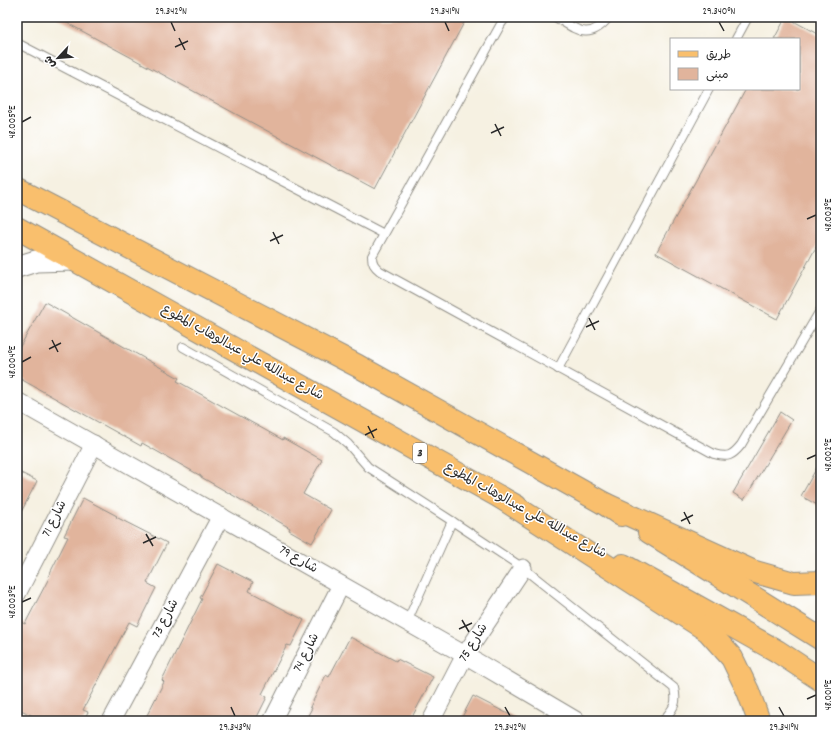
<svg xmlns="http://www.w3.org/2000/svg" width="838" height="738" font-family="Dekko,'Playpen Sans Arabic',sans-serif">
  <style>
    .building { fill: #e1b49c }
    .lines { fill: none; stroke-linecap: round; stroke-linejoin: round }
    .service-casing { stroke: #908e86; stroke-width: 10 }
    .minor-casing { stroke: #908e86; stroke-width: 19 }
    .tertiary-casing { stroke: #908e86; stroke-width: 23 }
    .primary-casing { stroke: #908e86; stroke-width: 24 }
    .motorway-casing { stroke: #908e86; stroke-width: 24 }
    .service { stroke: #fff; stroke-width: 8 }
    .minor { stroke: #fff; stroke-width: 17 }
    .tertiary { stroke: #fff; stroke-width: 21 }
    .primary { stroke: #f9bf6d; stroke-width: 22 }
    .motorway { stroke: #f9bf6d; stroke-width: 22 }
    .ticks { fill: none; stroke: #2b2b2b; stroke-width: 1.5 }
    .labels { text-anchor: middle; dominant-baseline: central; stroke-width: 3; stroke-linejoin: round; paint-order: stroke }
    .shield { fill: #fff; stroke: #6b6b6b; stroke-width: 1 }
    .shield-label { font-size: 12px; font-weight: bold; fill: #2b2b2b }
    .street-label { font-size: 13px; fill: #2b2b2b; stroke: #fff }
    .neatline { fill: none; stroke: #2b2b2b; stroke-width: 1.5 }
    .ticks-label { font-size: 10px; text-anchor: middle; fill: #2b2b2b }
  </style>
  <rect width="100%" height="100%" fill="#fff"/>
  <filter id="ink" filterUnits="userSpaceOnUse"><feTurbulence type="fractalNoise" baseFrequency=".025" numOctaves="2"/><feDisplacementMap in="SourceGraphic" scale="8" xChannelSelector="R" yChannelSelector="G"/><feConvolveMatrix kernelMatrix="1 2 1 2 8 2 1 2 1" color-interpolation-filters="sRGB"/></filter>
  <filter id="wash" filterUnits="userSpaceOnUse"><feTurbulence type="fractalNoise" baseFrequency=".012" numOctaves="4" result="noise"/><feDisplacementMap in="SourceGraphic" scale="16" xChannelSelector="R" yChannelSelector="G"/><feGaussianBlur stdDeviation="0.9" result="paint"/><feColorMatrix in="noise" values="0 0 0 0 0 0 0 0 0 0 0 0 0 0 0 0 0 1.4 0 .05"/><feComposite in="paint" operator="in"/></filter>
  <g filter="url(#wash)">
    <rect width="100%" height="100%" fill="#f6f1e2"/>
    <g id="blocks">
      <g class="building">
        <polygon points="56,17 467,17 375,189"/>
        <polygon points="786,17 821,36 821,238 777,319 656,253 746,89 799,89 799,39 774,39"/>
        <polygon points="45,302 179,378 177,381 283,440 283,438 322,460 303,494 331,510 312,543 289,530 290,528 201,477 201,476 142,443 141,446 17,377 17,352"/>
        <polygon points="780,412 792,420 744,500 733,493"/>
        <polygon points="821,460 821,507 801,496"/>
        <polygon points="17,471 37,481 17,520"/>
        <polygon points="83,498 117,516 116,517 167,543 147,583 156,588 137,626 129,622 83,710 88,712 83,721 43,721 17,708 17,620 25,624 49,578 48,577 68,537 64,536"/>
        <polygon points="218,564 253,582 249,591 304,620 291,646 287,645 262,694 267,697 255,721 144,721 164,682 162,680 202,599 200,598"/>
        <polygon points="350,637 396,661 397,659 433,677 410,721 305,721 312,708 310,707 326,675 329,677"/>
        <polygon points="473,696 522,721 460,721"/>
      </g>
    </g>
  </g>
  <g filter="url(#ink)">
    <use href="#blocks" fill-opacity="0" stroke="#908e86" stroke-width="1"/>
    <g class="lines">
      <g class="service-casing">
        <g id="service">
          <path d="M506,17L501,24L372,256C372,263 374,266 380,271L714,454C728,458 732,456 741,445L821,309"/>
          <path d="M555,17C577,30 589,42 609,17"/>
          <polyline points="736,39 748,17"/>
          <polyline points="17,43 384,234"/>
          <path d="M183,347L334,432L348,444L368,467L452,521L523,568L674,688C678,705 673,708 663,721"/>
          <polyline points="558,369 709,89"/>
          <polyline points="407,622 452,521"/>
        </g>
      </g>
      <g class="minor-casing">
        <g id="minor">
          <polyline points="17,401 465,655 577,721"/>
          <polyline points="17,594 94,444"/>
          <polyline points="111,721 221,516"/>
          <polyline points="272,721 341,585"/>
          <polyline points="431,721 465,655 523,568"/>
        </g>
      </g>
      <g class="tertiary-casing">
        <polyline id="tertiary" points="17,267 36,261 73,260"/>
      </g>
      <g class="primary-casing">
        <g id="primary">
          <polyline points="17,189 358,366 605,504 621,515"/>
          <polyline points="17,228 516,506"/>
          <polyline points="649,532 821,639"/>
          <polyline points="623,565 777,651 821,680"/>
        </g>
      </g>
      <g class="motorway-casing">
        <g id="motorway">
          <polyline points="500,497 708,631 732,658 748,691 759,721"/>
          <polyline points="605,504 752,571 794,583 821,582"/>
        </g>
      </g>
      <use href="#service" class="service"/>
      <use href="#minor" class="minor"/>
      <use href="#tertiary" class="tertiary"/>
      <use href="#primary" class="primary"/>
      <use href="#motorway" class="motorway"/>
    </g>
  </g>
  <path class="ticks" d="M171,22L175,31M445,22L449,31M719,22L724,31M179,38L185,50M175,47L188,41M22,122L31,117M495,124L501,136M491,133L504,127M807,219L816,215M273,232L279,244M270,241L283,235M589,318L595,330M586,327L599,321M52,340L58,352M49,349L61,343M22,362L31,357M368,426L374,438M365,435L377,429M807,459L816,455M684,512L690,524M681,521L693,515M146,534L153,546M143,543L156,537M22,602L31,598M462,620L469,632M459,629L472,623M807,699L816,695M231,707L235,716M505,707L510,716M779,707L784,716"/>
  <g class="labels">
    <rect class="shield" x="413" y="443" width="14" height="20" rx="3"/>
    <g class="shield-label">
      <text x="420" y="453">3</text>
    </g>
    <g class="street-label">
      <text transform="translate(242 353) rotate(29)">شارع عبدالله علي عبدالوهاب المطوع</text>
      <text transform="translate(525 511) rotate(29)">شارع عبدالله علي عبدالوهاب المطوع</text>
      <text transform="translate(55 519) rotate(-63)">شارع 71</text>
      <text transform="translate(298 560) rotate(30)">شارع 79</text>
      <text transform="translate(166 619) rotate(-62)">شارع 73</text>
      <text transform="translate(474 643) rotate(-58)">شارع 75</text>
      <text transform="translate(307 653) rotate(-63)">شارع 74</text>
    </g>
  </g>
  <rect width="838" height="738" fill="none" stroke="#fff" stroke-width="44"/>
  <rect x="670" y="38" width="130" height="52" fill="#ffffff" stroke="#aaaaaa"/>
  <rect x="678" y="51" width="20" height="6" fill="#f9bf6d" stroke="#aaaaaa"/>
  <text x="706" y="58" font-size="12" fill="#2b2b2b">طريق</text>
  <rect x="678" y="68" width="20" height="12" fill="#e1b49c" stroke="#aaaaaa"/>
  <text x="706" y="78" font-size="12" fill="#2b2b2b">مبنى</text>
  <g transform="translate(58 58) rotate(244)" stroke="#ffffff" stroke-width="3" paint-order="stroke">
  <path d="M0-3L7 15L0 10L-7 15Z" fill="#2b2b2b"/>
  <text y="-6" font-size="11" font-weight="bold" text-anchor="middle" fill="#2b2b2b">ش</text>
  </g>
  <rect x="22" y="22" width="794" height="694" class="neatline"/>
  <g class="ticks-label">
    <text x="171" y="14">29.342°N</text>
    <text x="445" y="14">29.341°N</text>
    <text x="719" y="14">29.340°N</text>
    <text transform="translate(11 122) rotate(-90)" y="4">48.005°E</text>
    <text transform="translate(827 215) rotate(-90)" y="4">48.003°E</text>
    <text transform="translate(11 362) rotate(-90)" y="4">48.004°E</text>
    <text transform="translate(827 455) rotate(-90)" y="4">48.002°E</text>
    <text transform="translate(11 602) rotate(-90)" y="4">48.003°E</text>
    <text transform="translate(827 695) rotate(-90)" y="4">48.001°E</text>
    <text x="235" y="730">29.343°N</text>
    <text x="510" y="730">29.342°N</text>
    <text x="784" y="730">29.341°N</text>
  </g>
</svg>
